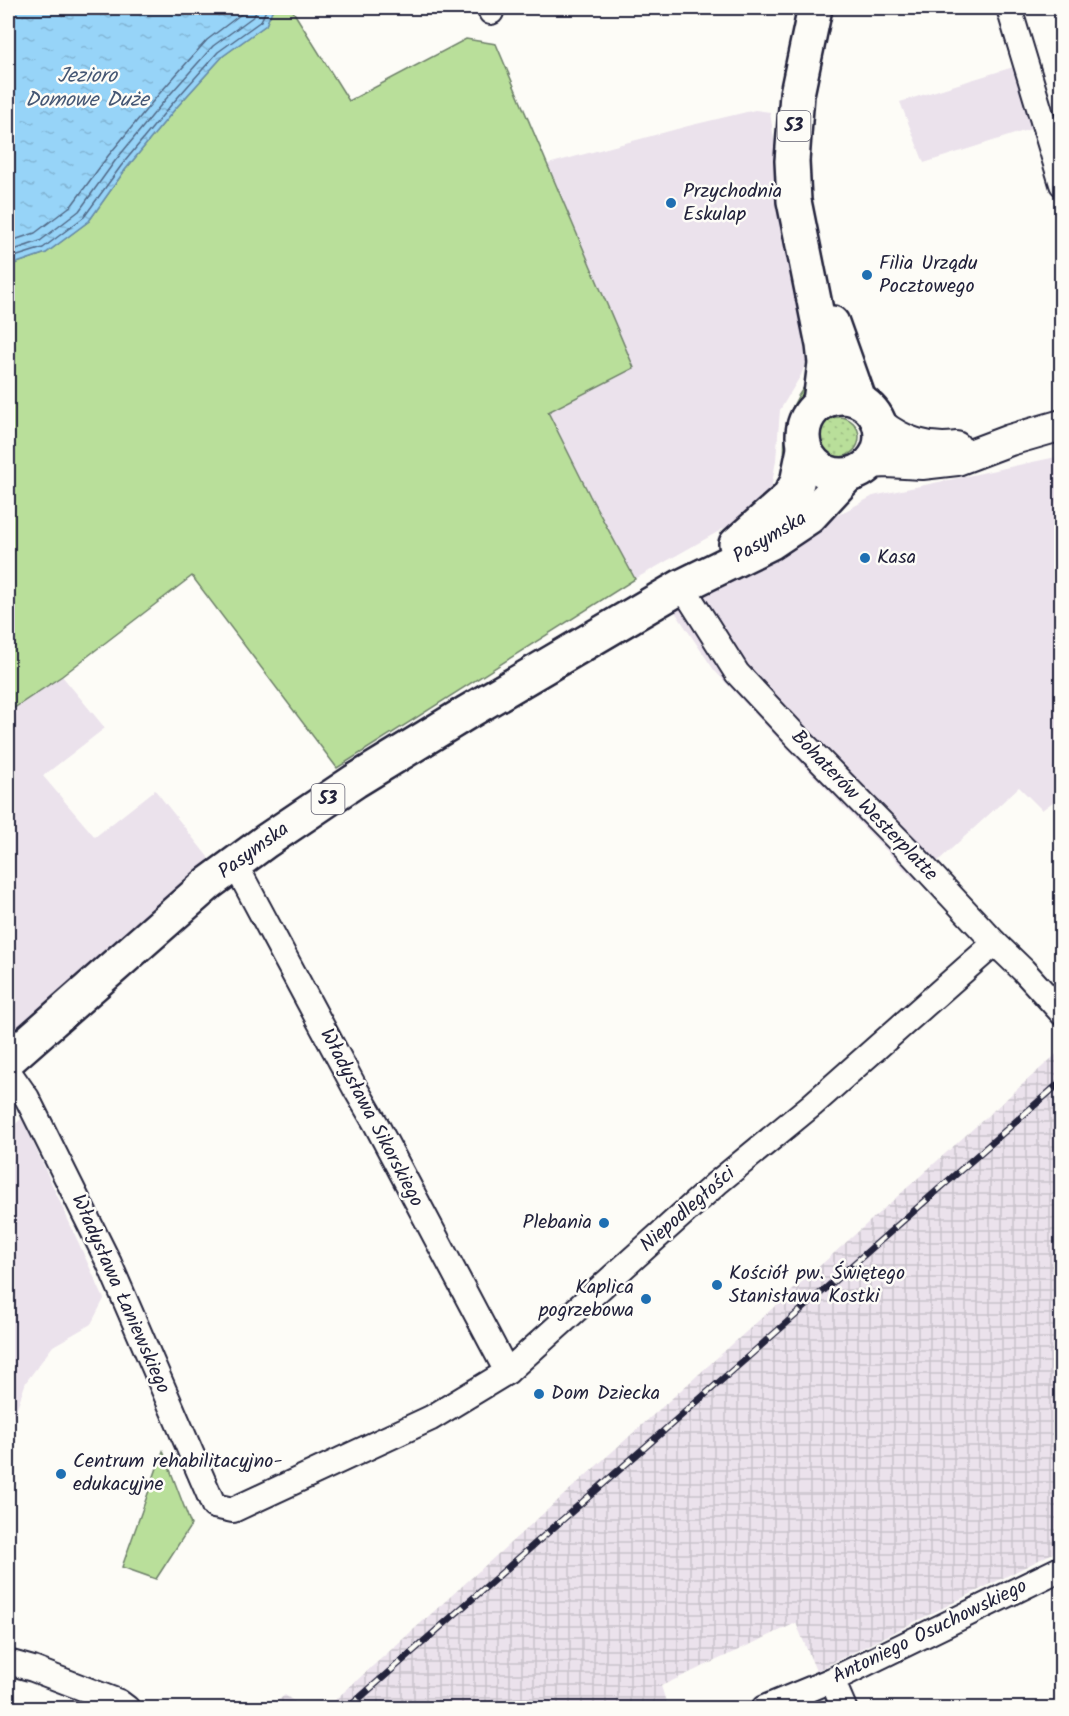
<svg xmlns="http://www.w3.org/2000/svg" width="1069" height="1716" font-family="Kalam,sans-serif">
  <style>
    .built { fill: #ebe2ec }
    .industrial { fill: url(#industrial-grid) }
    .grass { fill: url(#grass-dots); stroke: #6e806a; stroke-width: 1.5 }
    .park { fill: #b9df9a; stroke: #6e806a; stroke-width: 1.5 }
    .water { fill: url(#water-ripples); stroke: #688dac; stroke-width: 1.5 }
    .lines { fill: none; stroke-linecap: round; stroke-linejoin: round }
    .shore { stroke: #516987; stroke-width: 1.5 }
    .minor-casing { stroke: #22223b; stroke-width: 28 }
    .tertiary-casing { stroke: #22223b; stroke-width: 34 }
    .primary-casing { stroke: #22223b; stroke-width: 38 }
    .minor { stroke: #fdfcf7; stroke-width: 24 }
    .tertiary { stroke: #fdfcf7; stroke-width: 30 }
    .primary { stroke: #fdfcf7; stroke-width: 33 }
    .rail-casing { stroke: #22223b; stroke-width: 7 }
    .rail { stroke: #fdfcf7; stroke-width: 4.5; stroke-dasharray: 14; stroke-linecap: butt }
    .poi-dot { fill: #1f6fb2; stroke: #fdfcf7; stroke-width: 2 }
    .labels { text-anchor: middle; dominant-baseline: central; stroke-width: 5; stroke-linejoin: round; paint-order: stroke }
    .shield { fill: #fdfcf7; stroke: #646373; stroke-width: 1.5 }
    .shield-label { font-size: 18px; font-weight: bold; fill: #22223b }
    .poi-label { font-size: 20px; fill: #22223b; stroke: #fdfcf7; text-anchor: start }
    .street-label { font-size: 20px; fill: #22223b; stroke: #fdfcf7 }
    .water-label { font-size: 21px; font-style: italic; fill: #455774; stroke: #fdfcf7 }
  </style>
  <defs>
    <pattern id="industrial-grid" width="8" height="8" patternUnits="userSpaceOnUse" patternTransform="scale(1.5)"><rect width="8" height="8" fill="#ebe2ec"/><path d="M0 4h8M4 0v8" fill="none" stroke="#c9c2cb"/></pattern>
    <pattern id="grass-dots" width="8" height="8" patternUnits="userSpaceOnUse" patternTransform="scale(1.5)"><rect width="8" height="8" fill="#b9df9a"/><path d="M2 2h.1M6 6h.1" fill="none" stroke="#9fbf86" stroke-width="1.8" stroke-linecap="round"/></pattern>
    <pattern id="water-ripples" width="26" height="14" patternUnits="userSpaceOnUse" patternTransform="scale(1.5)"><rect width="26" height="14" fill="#97d4f8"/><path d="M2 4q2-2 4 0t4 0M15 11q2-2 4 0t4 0" fill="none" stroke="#82b6d6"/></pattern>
  </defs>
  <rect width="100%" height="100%" fill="#fdfcf7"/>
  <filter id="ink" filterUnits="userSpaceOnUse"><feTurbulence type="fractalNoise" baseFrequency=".0167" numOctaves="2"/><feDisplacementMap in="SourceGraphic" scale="12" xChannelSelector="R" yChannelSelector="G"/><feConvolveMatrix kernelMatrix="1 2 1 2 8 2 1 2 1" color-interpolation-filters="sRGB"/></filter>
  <g filter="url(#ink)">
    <g class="built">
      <polygon points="1023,64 1043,125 924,163 900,102"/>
      <polygon points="755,110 770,112 806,362 801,375 780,410 776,460 771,490 758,509 635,579 590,496 548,411 634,368 548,164 688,126"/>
      <polygon points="1061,456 1061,796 1042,810 1019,787 916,881 780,741 714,670 671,606 873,496"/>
      <polygon points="62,676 105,728 43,776 95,837 155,790 208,857 209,883 8,1060 8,712"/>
      <polygon points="22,1118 104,1299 91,1324 53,1346 26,1382 8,1433 8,1131"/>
    </g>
    <g class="industrial">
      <polygon points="1061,1050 1061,1549 816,1671 796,1623 661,1686 668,1708 326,1708"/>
      <polygon points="285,1695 303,1708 269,1708"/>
    </g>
    <g class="grass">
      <path d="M814,375L812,391L800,403L793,423L790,439L793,451L785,467C782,430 788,403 814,375Z"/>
      <circle cx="839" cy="437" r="20"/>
    </g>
    <g class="park">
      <polygon points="273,8 291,8 349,101 466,39 496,44 634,368 548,412 590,496 635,579 337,768 192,576 62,676 8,712 8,266 46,253 89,221 125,170 175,109 223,56 266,25"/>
      <polygon points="163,1451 191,1525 156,1579 122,1567"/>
    </g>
    <polygon class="water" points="8,8 273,8 266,25 223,56 175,109 125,170 89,221 46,253 8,266"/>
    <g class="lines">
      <g class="shore">
        <polyline points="8,242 35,233 72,205 108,156 159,94 207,40 249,8"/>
        <polyline points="8,252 40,241 79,211 115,161 165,100 213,46 254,16 258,8"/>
        <polyline points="8,259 43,248 84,217 121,166 171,105 218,52 261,21 267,8"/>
      </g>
      <g class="minor-casing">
        <g id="minor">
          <polyline points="1009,8 1062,184"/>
          <polyline points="491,12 492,8"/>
          <polyline points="682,586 737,673 794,734 913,855 995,943 1023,970 1062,1013"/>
          <polyline points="233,866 243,879 355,1088 376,1124 507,1372"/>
          <polyline points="8,1071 27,1098 109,1263 214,1506 233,1510 431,1418 507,1372 717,1183 812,1105 995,943"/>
          <polyline points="8,1662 33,1669 119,1702 127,1708"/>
          <polyline points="832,1680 844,1708"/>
          <polyline points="764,1708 832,1680 1062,1568"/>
        </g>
      </g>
      <g class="tertiary-casing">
        <g id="tertiary">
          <path d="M881,425C902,442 929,451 956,447"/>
          <polyline points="870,463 887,462 922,464 957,460 1010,440 1062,425"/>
        </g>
      </g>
      <g class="primary-casing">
        <g id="primary">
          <polyline points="815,8 797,94 792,161 794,201 823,345 825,363 820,402"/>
          <polyline points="832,323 859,399"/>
          <circle cx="842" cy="436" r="39"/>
          <polyline points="736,544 788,498 797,483 804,449"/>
          <polyline points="8,1060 209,883 266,841 355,781 466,713 682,586 770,543 809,517 847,476"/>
        </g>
      </g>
      <use href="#minor" class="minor"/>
      <use href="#tertiary" class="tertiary"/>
      <use href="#primary" class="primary"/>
      <g class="rail-casing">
        <polyline id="rail" points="348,1708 1062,1081"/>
      </g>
      <use href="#rail" class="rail"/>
    </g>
  </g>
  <g class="poi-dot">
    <circle cx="671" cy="203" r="6"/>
    <circle cx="867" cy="275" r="6"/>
    <circle cx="865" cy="558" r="6"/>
    <circle cx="604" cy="1223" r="6"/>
    <circle cx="717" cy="1285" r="6"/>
    <circle cx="646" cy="1299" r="6"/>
    <circle cx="539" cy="1394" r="6"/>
    <circle cx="61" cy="1474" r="6"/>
  </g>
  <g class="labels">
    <g class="shield">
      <rect x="777.5" y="111" width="33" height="30" rx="4.5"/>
      <rect x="311.5" y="784" width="33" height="30" rx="4.5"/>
    </g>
    <g class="shield-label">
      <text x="794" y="126">53</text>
      <text x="328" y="799">53</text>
    </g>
    <g class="poi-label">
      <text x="683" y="192">Przychodnia<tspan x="683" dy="23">Eskulap</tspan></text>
      <text x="879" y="264">Filia Urządu<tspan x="879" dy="23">Pocztowego</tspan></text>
      <text x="877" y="558">Kasa</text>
      <text x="592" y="1223" text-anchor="end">Plebania</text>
      <text x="729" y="1274">Kościół pw. Świętego<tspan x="729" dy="23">Stanisława Kostki</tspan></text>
      <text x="634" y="1288" text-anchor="end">Kaplica<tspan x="634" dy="23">pogrzebowa</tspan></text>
      <text x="551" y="1394">Dom Dziecka</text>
      <text x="73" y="1462">Centrum rehabilitacyjno-<tspan x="73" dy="23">edukacyjne</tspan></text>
    </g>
    <g class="street-label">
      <text transform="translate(770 538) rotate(-31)">Pasymska</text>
      <text transform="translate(864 806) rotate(46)">Bohaterów Westerplatte</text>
      <text transform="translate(254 851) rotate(-36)">Pasymska</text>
      <text transform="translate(371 1118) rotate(62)">Władysława Sikorskiego</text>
      <text transform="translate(688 1210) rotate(-41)">Niepodległości</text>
      <text transform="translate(120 1294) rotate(66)">Władysława Łaniewskiego</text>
      <text transform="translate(930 1632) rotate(-26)">Antoniego Osuchowskiego</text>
    </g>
    <g class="water-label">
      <text x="87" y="76">Jezioro<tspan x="87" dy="24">Domowe Duże</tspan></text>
    </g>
  </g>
  <rect width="1069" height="1716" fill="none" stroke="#fdfcf7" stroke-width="30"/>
  <rect x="15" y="15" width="1039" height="1686" fill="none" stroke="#22223b" stroke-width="2" filter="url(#ink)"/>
</svg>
